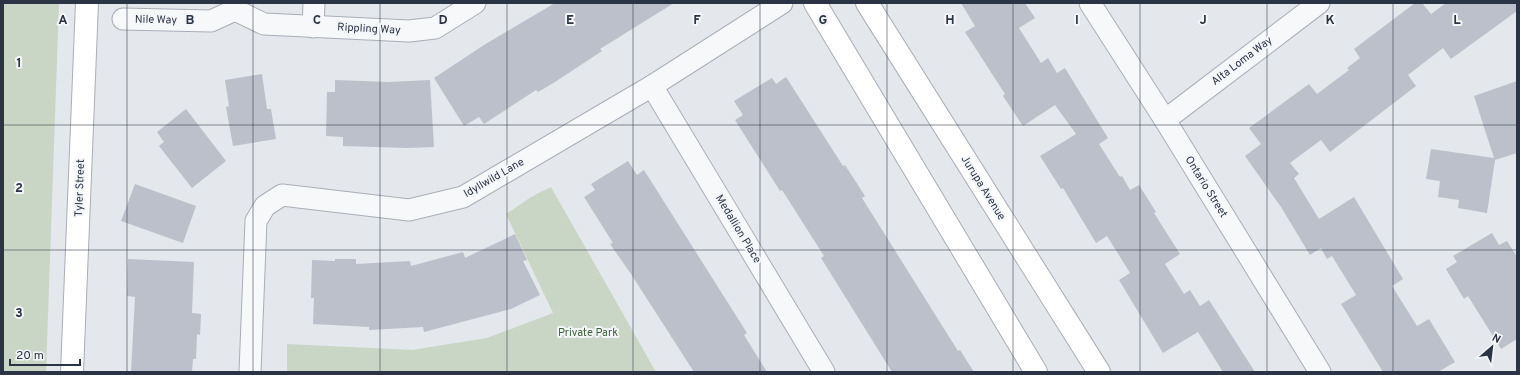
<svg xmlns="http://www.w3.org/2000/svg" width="1520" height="375" font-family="Overpass,sans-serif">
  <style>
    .green { fill: #c9d6c5 }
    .building { fill: #bbc0ca }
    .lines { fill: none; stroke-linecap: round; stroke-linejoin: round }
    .minor-casing { stroke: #a9aeb7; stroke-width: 23 }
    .secondary-casing { stroke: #a9aeb7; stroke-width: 24 }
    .minor { stroke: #f7f8fa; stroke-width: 21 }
    .secondary { stroke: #fff; stroke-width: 22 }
    .grid { fill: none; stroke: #2b3445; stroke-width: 1; stroke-opacity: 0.55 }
    .labels { text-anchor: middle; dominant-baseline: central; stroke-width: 4; stroke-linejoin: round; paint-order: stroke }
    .street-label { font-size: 11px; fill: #2b3445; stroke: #f4f6f9 }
    .park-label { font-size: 11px; fill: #3f6138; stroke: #f4f6f9 }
    .grid-label { font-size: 13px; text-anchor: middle; font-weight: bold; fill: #2b3445; stroke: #f4f6f9; stroke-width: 4; stroke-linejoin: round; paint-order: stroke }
  </style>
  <rect width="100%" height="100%" fill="#e4e7ec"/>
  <g class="green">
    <polygon points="3,3 59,3 46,372 3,372"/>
    <polygon points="551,187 656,372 287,372 287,344 412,350 487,338 553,313 506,214 531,197"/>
  </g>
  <g class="building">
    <polygon points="555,3 674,3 600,49 602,51 555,82 538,92 536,90 484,124 479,117 464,126 434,78 484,45"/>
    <polygon points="961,3 1025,3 1035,18 1019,28 1041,63 1048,58 1057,73 1065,68 1108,138 1099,144 1120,177 1122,176 1130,190 1139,185 1156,212 1154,213 1180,254 1165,264 1184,294 1190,290 1200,306 1209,300 1255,372 1223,372 1198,332 1163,353 1119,280 1130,273 1107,236 1096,243 1063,188 1061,189 1040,156 1076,134 1055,105 1023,126 1003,96 1005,94 965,32 975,26"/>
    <polygon points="1415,3 1422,3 1431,14 1446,3 1517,3 1517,11 1451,59 1443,48 1408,75 1416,86 1330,152 1321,140 1290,163 1299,174 1294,178 1319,219 1354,197 1403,279 1392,286 1417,326 1429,319 1455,362 1438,372 1383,372 1341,304 1356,295 1332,256 1327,259 1321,248 1310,255 1281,207 1245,156 1261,144 1249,128 1309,84 1317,94 1349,70 1347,68 1360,58 1354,49"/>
    <polygon points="262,74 267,109 271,109 276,139 233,146 226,107 229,106 225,80"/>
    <polygon points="786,77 843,166 845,165 865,196 862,198 958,351 960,350 974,372 892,372 821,258 824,256 782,190 780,191 735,120 743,115 734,101 772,78 776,84"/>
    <polygon points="335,80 389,82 430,80 434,147 407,148 343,146 343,137 326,136 327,92 335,92"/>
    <polygon points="1517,81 1517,153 1495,160 1487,213 1458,208 1459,200 1438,197 1440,181 1426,179 1431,149 1494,158 1474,96"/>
    <polygon points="186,109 226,161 192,188 159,146 164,142 157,132"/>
    <polygon points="628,161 637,175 644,170 747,333 744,335 767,372 694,372 631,274 610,244 613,243 584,197 595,190 591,184"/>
    <polygon points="135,184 196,206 183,243 121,221"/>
    <polygon points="1492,233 1499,245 1507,241 1517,257 1517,339 1501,349 1468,296 1464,299 1446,269 1457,262 1453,256"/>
    <polygon points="515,234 527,260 523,261 540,295 511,309 424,332 423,327 369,330 369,327 313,324 314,298 311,298 312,260 335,261 335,259 356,259 356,264 410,261 411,266 463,252 465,258"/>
    <polygon points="128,259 194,262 192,313 201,314 200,335 197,334 196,359 193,359 192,372 131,372 135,297 127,296"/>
  </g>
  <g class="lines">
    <g class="minor-casing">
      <g id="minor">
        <polyline points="1090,3 1165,120 1320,372"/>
        <polyline points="235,10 264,24 409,31 435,28 475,3"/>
        <polyline points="123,19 211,21 235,10"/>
        <polyline points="313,27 314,3"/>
        <polyline points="652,86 824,372"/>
        <polyline points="1165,120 1319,3"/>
        <polyline points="250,372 256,221 265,206 282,195 409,210 463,197 652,86 782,3"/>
      </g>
    </g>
    <g class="secondary-casing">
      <g id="secondary">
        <polyline points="815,3 1036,372"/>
        <polyline points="867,3 1099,372"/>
        <polyline points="72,372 87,3"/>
      </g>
    </g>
    <use href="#minor" class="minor"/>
    <use href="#secondary" class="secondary"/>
  </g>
  <path class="grid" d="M127,3V372M253,3V372M380,3V372M507,3V372M633,3V372M760,3V372M887,3V372M1013,3V372M1140,3V372M1267,3V372M1393,3V372M3,125H1517M3,250H1517"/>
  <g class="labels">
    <g class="street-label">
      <text transform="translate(156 20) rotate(1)">Nile Way</text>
      <text transform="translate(369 29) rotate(3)">Rippling Way</text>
      <text transform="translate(1242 61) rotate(-37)">Alta Loma Way</text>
      <text transform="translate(494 178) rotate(-30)">Idyllwild Lane</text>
      <text transform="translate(1206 187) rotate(58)">Ontario Street</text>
      <text transform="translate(80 188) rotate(-88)">Tyler Street</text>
      <text transform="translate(983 188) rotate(58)">Jurupa Avenue</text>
      <text transform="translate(738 229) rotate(59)">Medallion Place</text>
    </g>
    <g class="park-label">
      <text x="588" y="333">Private Park</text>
    </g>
  </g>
  <g class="grid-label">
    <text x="63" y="24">A</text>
    <text x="190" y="24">B</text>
    <text x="317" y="24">C</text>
    <text x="443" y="24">D</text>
    <text x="570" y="24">E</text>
    <text x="697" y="24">F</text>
    <text x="823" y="24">G</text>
    <text x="950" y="24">H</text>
    <text x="1077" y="24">I</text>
    <text x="1203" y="24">J</text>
    <text x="1330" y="24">K</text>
    <text x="1457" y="24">L</text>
    <text x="19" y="67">1</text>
    <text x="19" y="192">2</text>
    <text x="19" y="317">3</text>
  </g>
  <rect width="1520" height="375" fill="none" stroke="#2b3445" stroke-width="8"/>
  <g transform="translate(1492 347) rotate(28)" stroke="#f4f6f9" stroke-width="3" paint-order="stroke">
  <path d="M0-3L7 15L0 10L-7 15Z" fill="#2b3445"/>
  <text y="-6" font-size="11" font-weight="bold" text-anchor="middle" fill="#2b3445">N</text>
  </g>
  <path d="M10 359v6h70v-6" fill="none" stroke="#2b3445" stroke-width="2"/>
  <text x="16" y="359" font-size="12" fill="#2b3445" stroke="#f4f6f9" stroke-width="3" paint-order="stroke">20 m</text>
</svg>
